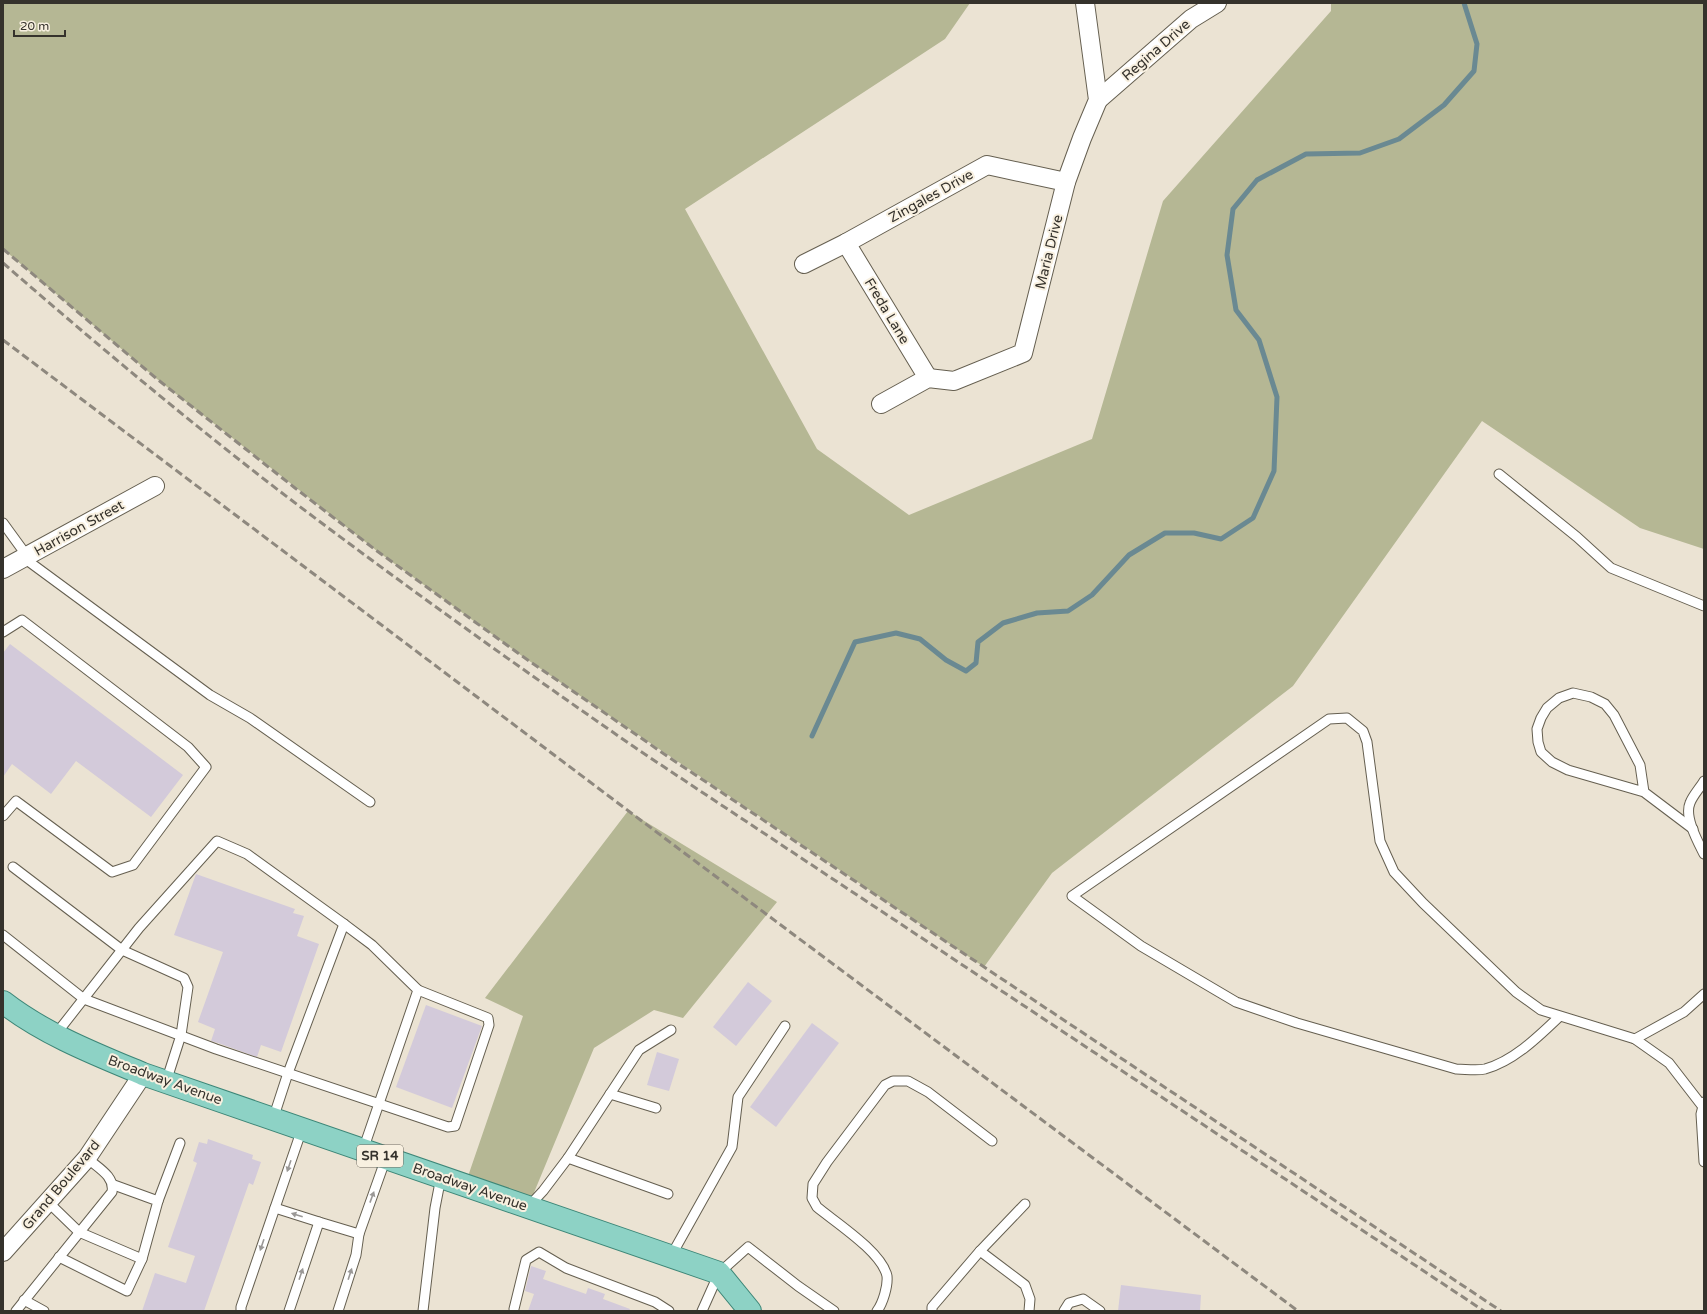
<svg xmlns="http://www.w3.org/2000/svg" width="1707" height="1314" font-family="'Varela Round',sans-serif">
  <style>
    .green { fill: #b5b794 }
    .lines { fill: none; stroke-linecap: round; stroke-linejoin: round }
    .stream { stroke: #6a8992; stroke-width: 5 }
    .building { fill: #d3cada }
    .lane-casing { stroke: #655f50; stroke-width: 11 }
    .street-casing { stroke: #655f50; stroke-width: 20 }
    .primary-casing { stroke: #3d8677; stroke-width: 24 }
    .lane { stroke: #fff; stroke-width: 9 }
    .street { stroke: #fff; stroke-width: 18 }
    .primary { stroke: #8dd2c5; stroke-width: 22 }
    .rail { stroke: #8e887e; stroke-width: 3; stroke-dasharray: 8 4; stroke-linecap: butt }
    .oneway { fill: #9a9896 }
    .labels { text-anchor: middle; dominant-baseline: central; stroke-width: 4; stroke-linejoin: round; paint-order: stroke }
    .shield { fill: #f8f0e0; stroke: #706b62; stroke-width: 1 }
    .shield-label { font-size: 13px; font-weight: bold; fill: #35322c }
    .street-label { font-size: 14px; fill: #35322c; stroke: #f8f0e0 }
  </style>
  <rect width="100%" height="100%" fill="#ebe3d3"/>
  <g class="green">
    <polygon points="3,3 970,3 945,39 685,209 817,449 909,515 1092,439 1163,201 1331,11 1331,3 1704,3 1704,549 1640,528 1482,421 1293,686 1052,873 984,967 589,702 522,656 377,551 157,379 3,249"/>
    <polygon points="628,811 777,902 683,1018 654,1010 594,1048 528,1207 465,1185 523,1016 485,998"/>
  </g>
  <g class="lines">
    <polyline class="stream" points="812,736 855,642 896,633 920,639 946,660 966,671 976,663 978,642 1003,623 1037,613 1068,611 1092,595 1129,555 1165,533 1194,533 1221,539 1253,518 1274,471 1277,397 1259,340 1236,310 1227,255 1233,209 1257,180 1306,154 1360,153 1399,139 1444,105 1474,71 1477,44 1464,3"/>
  </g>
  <g class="building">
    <polygon points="10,644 183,775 151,817 76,761 51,794 12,764 3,777 3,653"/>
    <polygon points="196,874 295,909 293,913 304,916 297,936 319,944 281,1052 261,1045 257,1057 218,1043 211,1041 215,1029 198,1022 223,952 174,935"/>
    <polygon points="748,982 772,1001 736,1046 713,1027"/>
    <polygon points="426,1005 482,1026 452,1108 396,1087"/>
    <polygon points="812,1023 839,1043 776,1127 750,1107"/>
    <polygon points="657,1052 679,1059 669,1091 647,1085"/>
    <polygon points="208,1139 253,1155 252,1159 261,1162 253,1185 249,1183 204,1311 142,1311 155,1273 186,1283 195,1256 168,1247 197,1163 193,1161 199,1142 207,1144"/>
    <polygon points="531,1266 546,1271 543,1279 586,1294 588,1288 605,1294 603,1299 630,1309 629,1311 528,1311 534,1294 525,1291"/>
    <polygon points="1121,1285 1201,1295 1200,1311 1118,1311"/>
  </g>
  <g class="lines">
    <g class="lane-casing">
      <g id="lane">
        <polyline points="1499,474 1577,537 1611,568 1704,606"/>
        <polyline points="3,523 27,556"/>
        <polyline points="24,558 210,695 250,718 370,802"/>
        <polyline points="3,632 22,620 188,747 206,767 133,865 112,872 16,801 3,816"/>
        <path d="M1704,781C1700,788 1693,795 1690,803C1684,817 1698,842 1704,854"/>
        <polyline points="1644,792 1640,765 1614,715 1605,704 1591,697 1573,693 1559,698 1547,708 1541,718 1537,729 1538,742 1541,752 1552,762 1568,770 1644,792 1693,829"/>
        <polyline points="13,867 122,950 184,978 188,987 181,1035 166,1082"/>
        <polyline points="3,935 84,999 216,1049 448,1127 455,1126 489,1025 488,1018 418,990"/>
        <path d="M1560,1016C1539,1036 1514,1061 1485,1069C1476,1071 1465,1069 1456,1069L1297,1023L1236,1002L1141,946L1072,896L1329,719L1347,718L1363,731L1367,742L1380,841L1394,872L1423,903L1516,992L1541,1010L1635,1039L1669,1063L1703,1107"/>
        <polyline points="56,1034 139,928 217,841 247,854 344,924 372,945 418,990 363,1150"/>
        <polyline points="1635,1039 1684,1012 1704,994"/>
        <polyline points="610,1094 656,1108"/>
        <polyline points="1704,1102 1701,1114 1704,1162"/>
        <polyline points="273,1119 288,1073 344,924"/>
        <polyline points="568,1158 668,1194"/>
        <polyline points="158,1201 180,1143"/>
        <polyline points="48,1202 79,1232 142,1259"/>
        <polyline points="529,1206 543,1191 568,1158 639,1050 671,1030"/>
        <polyline points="275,1208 319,1222"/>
        <polyline points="980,1251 1025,1285 1030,1299 1029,1311"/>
        <polyline points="671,1256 732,1147 738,1097 785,1026"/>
        <polyline points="59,1257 127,1291 142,1259 158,1201 114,1185"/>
        <polyline points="24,1300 44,1311"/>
        <polyline points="514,1309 526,1260 539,1252 566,1268 655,1302 669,1311"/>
        <path d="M16,1311L112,1192C115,1176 98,1168 87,1158"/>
        <polyline points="241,1311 241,1307 302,1129"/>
        <polyline points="289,1311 319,1222 359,1234"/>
        <polyline points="338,1311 356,1255 359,1234 386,1158"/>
        <polyline points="423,1311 435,1208 441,1177"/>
        <polyline points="702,1311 719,1273 748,1247 798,1286 834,1311"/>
        <path d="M877,1311C883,1303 888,1286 887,1276C882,1252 835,1222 817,1207L812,1198L813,1184L827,1162L885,1085L893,1081H908L928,1092L992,1141"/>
        <polyline points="932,1311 932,1307 980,1251 1025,1204"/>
        <polyline points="1064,1311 1069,1303 1083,1299 1100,1311"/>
      </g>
    </g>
    <g class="street-casing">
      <g id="street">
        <polyline points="1098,100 1191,19 1217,3"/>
        <polyline points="846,243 928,378"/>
        <polyline points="804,264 846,243 987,165 1066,182"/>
        <polyline points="881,404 928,378 954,381 1023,353 1066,182 1082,138 1098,100 1085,3"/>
        <polyline points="3,569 155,486"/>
        <polyline points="3,1252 87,1158 143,1074"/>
      </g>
    </g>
    <g class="primary-casing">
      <path id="primary" d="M3,1002C44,1034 95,1054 143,1074L719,1273L750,1311"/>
    </g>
    <use href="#lane" class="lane"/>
    <use href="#street" class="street"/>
    <use href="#primary" class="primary"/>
    <g class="rail">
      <polyline points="3,249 157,379 295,488 377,551 522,656 670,758 1501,1311"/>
      <path d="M3,263C109,355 218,446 331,530C433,606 536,679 640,751L1484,1311"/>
      <polyline points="3,340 683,852 1298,1311"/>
    </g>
  </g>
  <defs><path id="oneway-solid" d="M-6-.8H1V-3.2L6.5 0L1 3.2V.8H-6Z"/></defs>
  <g class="oneway">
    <use href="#oneway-solid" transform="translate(289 1166) rotate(109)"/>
    <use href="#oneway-solid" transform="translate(372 1197) rotate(-70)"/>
    <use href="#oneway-solid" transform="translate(297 1215) rotate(-162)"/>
    <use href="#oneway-solid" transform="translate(262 1245) rotate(109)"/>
    <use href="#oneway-solid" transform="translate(301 1274) rotate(-71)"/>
    <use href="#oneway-solid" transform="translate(350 1274) rotate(-72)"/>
  </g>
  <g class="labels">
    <rect class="shield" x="357" y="1145" width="46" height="22" rx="3"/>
    <g class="shield-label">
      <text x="380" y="1156">SR 14</text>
    </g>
    <g class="street-label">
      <text transform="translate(1156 50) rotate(-41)">Regina Drive</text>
      <text transform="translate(931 196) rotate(-29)">Zingales Drive</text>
      <text transform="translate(1049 252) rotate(-76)">Maria Drive</text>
      <text transform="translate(887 311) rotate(59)">Freda Lane</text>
      <text transform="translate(79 528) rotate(-29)">Harrison Street</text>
      <text transform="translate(165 1080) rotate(20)">Broadway Avenue</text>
      <text transform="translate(61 1185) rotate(-50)">Grand Boulevard</text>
      <text transform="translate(470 1187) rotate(19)">Broadway Avenue</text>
    </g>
  </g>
  <rect width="1707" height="1314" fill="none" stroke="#35322c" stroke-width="8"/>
  <path d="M14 30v6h51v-6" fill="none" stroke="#35322c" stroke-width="2"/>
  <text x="20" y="30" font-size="12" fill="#35322c" stroke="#f8f0e0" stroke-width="3" paint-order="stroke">20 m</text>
</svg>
